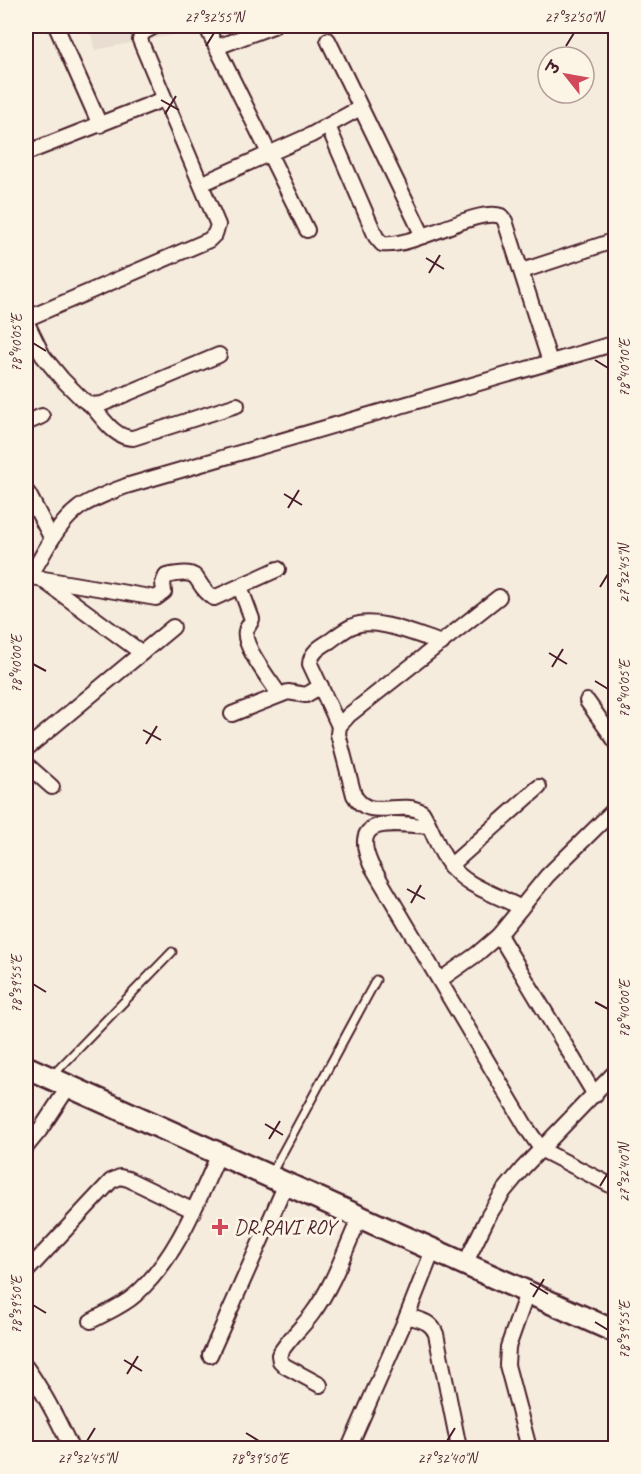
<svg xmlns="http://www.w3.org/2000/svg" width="641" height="1474" font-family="Caveat,'Playpen Sans Deva',sans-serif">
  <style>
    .built { fill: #e8ddd0 }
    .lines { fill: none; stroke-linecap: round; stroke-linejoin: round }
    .lane-casing { stroke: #4a1f2b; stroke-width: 11 }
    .street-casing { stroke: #4a1f2b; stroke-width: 18 }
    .primary-casing { stroke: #4a1f2b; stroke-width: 26 }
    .lane { stroke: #fcf5e5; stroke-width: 7 }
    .street { stroke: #fcf5e5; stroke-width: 14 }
    .primary { stroke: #fcf5e5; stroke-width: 21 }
    .ticks { fill: none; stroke: #4a1f2b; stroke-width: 2 }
    .poi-dot { fill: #d1495b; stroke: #fcf5e5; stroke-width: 2 }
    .labels { text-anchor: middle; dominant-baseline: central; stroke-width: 6; stroke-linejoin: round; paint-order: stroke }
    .poi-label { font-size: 21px; fill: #4a1f2b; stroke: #fcf5e5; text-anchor: start }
    .neatline { fill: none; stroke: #4a1f2b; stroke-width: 2 }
    .ticks-label { font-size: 15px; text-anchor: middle; fill: #4a1f2b }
  </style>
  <rect width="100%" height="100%" fill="#f5ecde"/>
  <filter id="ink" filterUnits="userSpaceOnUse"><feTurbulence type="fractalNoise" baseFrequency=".0167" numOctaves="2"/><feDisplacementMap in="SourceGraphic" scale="12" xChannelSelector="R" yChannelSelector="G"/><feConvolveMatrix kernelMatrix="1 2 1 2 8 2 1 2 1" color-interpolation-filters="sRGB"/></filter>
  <g filter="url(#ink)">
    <polygon class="built" points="89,26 218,26 95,50"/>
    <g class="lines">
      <g class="lane-casing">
        <g id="lane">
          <polyline points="52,1076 172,952"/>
          <polyline points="271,1174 376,980"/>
        </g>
      </g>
      <g class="street-casing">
        <g id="street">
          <polyline points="56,26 100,125"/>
          <polyline points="206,26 307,230"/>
          <polyline points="328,40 423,236"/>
          <polyline points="217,47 273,26"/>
          <path d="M328,126L376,237L382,244C415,248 476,207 501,216L505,221L550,362"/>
          <polyline points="26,153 164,99"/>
          <polyline points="201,184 311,135 360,108"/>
          <polyline points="522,271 616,240"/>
          <polyline points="26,319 209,240 215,234 218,225 140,40 142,33 155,26"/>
          <polyline points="26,321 43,356 62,379 82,399 91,405 102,404 219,355"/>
          <path d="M91,405C103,418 114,438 133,438L237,405"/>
          <polyline points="26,423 42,416"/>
          <polyline points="26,491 29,495 52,539"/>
          <path d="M26,576L156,598L164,592L163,583L166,576C207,567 190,583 214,598L278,569"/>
          <polyline points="44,581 142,653"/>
          <path d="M26,582C43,558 54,526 80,507C94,498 111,492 126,486L616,343"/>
          <path d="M240,587L252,619C251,624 247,626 246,631C242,645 271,682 279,694"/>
          <path d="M499,597L349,715L339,726L338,734L354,795C368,822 400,799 422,812C433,829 437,849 450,865C467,888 497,894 521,908"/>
          <polyline points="587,701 616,742"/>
          <polyline points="232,714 288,692 306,695 321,686"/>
          <path d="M339,726L310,664C311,652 320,647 330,641C337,636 345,629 353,626C376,616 419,636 442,643"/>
          <polyline points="26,749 173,627"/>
          <polyline points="26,764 52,787"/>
          <path d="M429,826C396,825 348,813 371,865L528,1130L542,1150L616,1188"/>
          <polyline points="450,866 539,787"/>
          <polyline points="499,935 595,1095"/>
          <polyline points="440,980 477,954 499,935 547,876 616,808"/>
          <polyline points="26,1147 40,1130 69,1086"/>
          <polyline points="465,1264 489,1215 504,1191 523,1168 616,1071"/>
          <polyline points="26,1272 111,1181 120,1177 128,1179 192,1210"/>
          <polyline points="527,1293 508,1347 507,1365 529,1448"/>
          <path d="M407,1316C420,1320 431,1321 436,1334L459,1448"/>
          <path d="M91,1321C105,1313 123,1306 135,1295C176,1259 197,1203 219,1154"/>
          <polyline points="210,1355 286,1184"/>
          <path d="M26,1367C44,1392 58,1420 71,1448"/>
          <path d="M320,1385L285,1366L280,1361L279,1355C288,1339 301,1329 312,1314C333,1286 345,1250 360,1217"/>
          <polyline points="349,1448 407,1316 433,1250"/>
        </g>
      </g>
      <g class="primary-casing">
        <polyline id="primary" points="26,1067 616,1332"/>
      </g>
      <use href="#lane" class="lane"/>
      <use href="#street" class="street"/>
      <use href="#primary" class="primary"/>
    </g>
  </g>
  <path class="ticks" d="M206,46L214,33M566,46L574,33M161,100L179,110M165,114L176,96M426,258L444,269M429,273L440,255M33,343L46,351M595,360L608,368M284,494L302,505M288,508L299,490M600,587L608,574M549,653L567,664M33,664L46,671M552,667L563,649M595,681L608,689M143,730L161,740M146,744L157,726M407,889L425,899M411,903L421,885M33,984L46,992M595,1002L608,1009M265,1124L283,1135M269,1139L280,1121M600,1186L608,1173M530,1283L548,1294M533,1297L544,1279M33,1305L46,1313M595,1322L608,1330M124,1360L142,1371M127,1374L138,1356M246,1433L259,1441M87,1441L95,1428M447,1441L455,1428"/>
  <path class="poi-dot" d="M217 1218h6v6h6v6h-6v6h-6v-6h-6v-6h6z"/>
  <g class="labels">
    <g class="poi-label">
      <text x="234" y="1227">DR.RAVI ROY</text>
    </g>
  </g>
  <rect width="641" height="1474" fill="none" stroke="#fcf5e5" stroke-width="66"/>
  <g transform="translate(566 75) rotate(301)"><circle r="28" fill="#fcf5e5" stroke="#b59f9b" stroke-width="1.5"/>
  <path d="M0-4.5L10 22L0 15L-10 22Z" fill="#d1495b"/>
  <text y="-9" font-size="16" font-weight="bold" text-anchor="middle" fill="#4a1f2b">उ</text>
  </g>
  <rect x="33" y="33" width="575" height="1408" class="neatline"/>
  <g class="ticks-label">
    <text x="214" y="22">27°32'55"N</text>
    <text x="574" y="22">27°32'50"N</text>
    <text transform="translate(16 343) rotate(-90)" y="5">78°40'05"E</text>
    <text transform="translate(624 368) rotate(-90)" y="5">78°40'10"E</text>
    <text transform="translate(624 574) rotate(-90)" y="5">27°32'45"N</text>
    <text transform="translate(16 664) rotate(-90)" y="5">78°40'00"E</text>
    <text transform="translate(624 689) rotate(-90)" y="5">78°40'05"E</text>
    <text transform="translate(16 984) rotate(-90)" y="5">78°39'55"E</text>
    <text transform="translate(624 1009) rotate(-90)" y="5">78°40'00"E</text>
    <text transform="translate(624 1173) rotate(-90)" y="5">27°32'40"N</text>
    <text transform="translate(16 1305) rotate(-90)" y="5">78°39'50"E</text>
    <text transform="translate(624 1330) rotate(-90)" y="5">78°39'55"E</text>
    <text x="87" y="1463">27°32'45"N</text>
    <text x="259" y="1463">78°39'50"E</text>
    <text x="447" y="1463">27°32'40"N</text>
  </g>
</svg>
